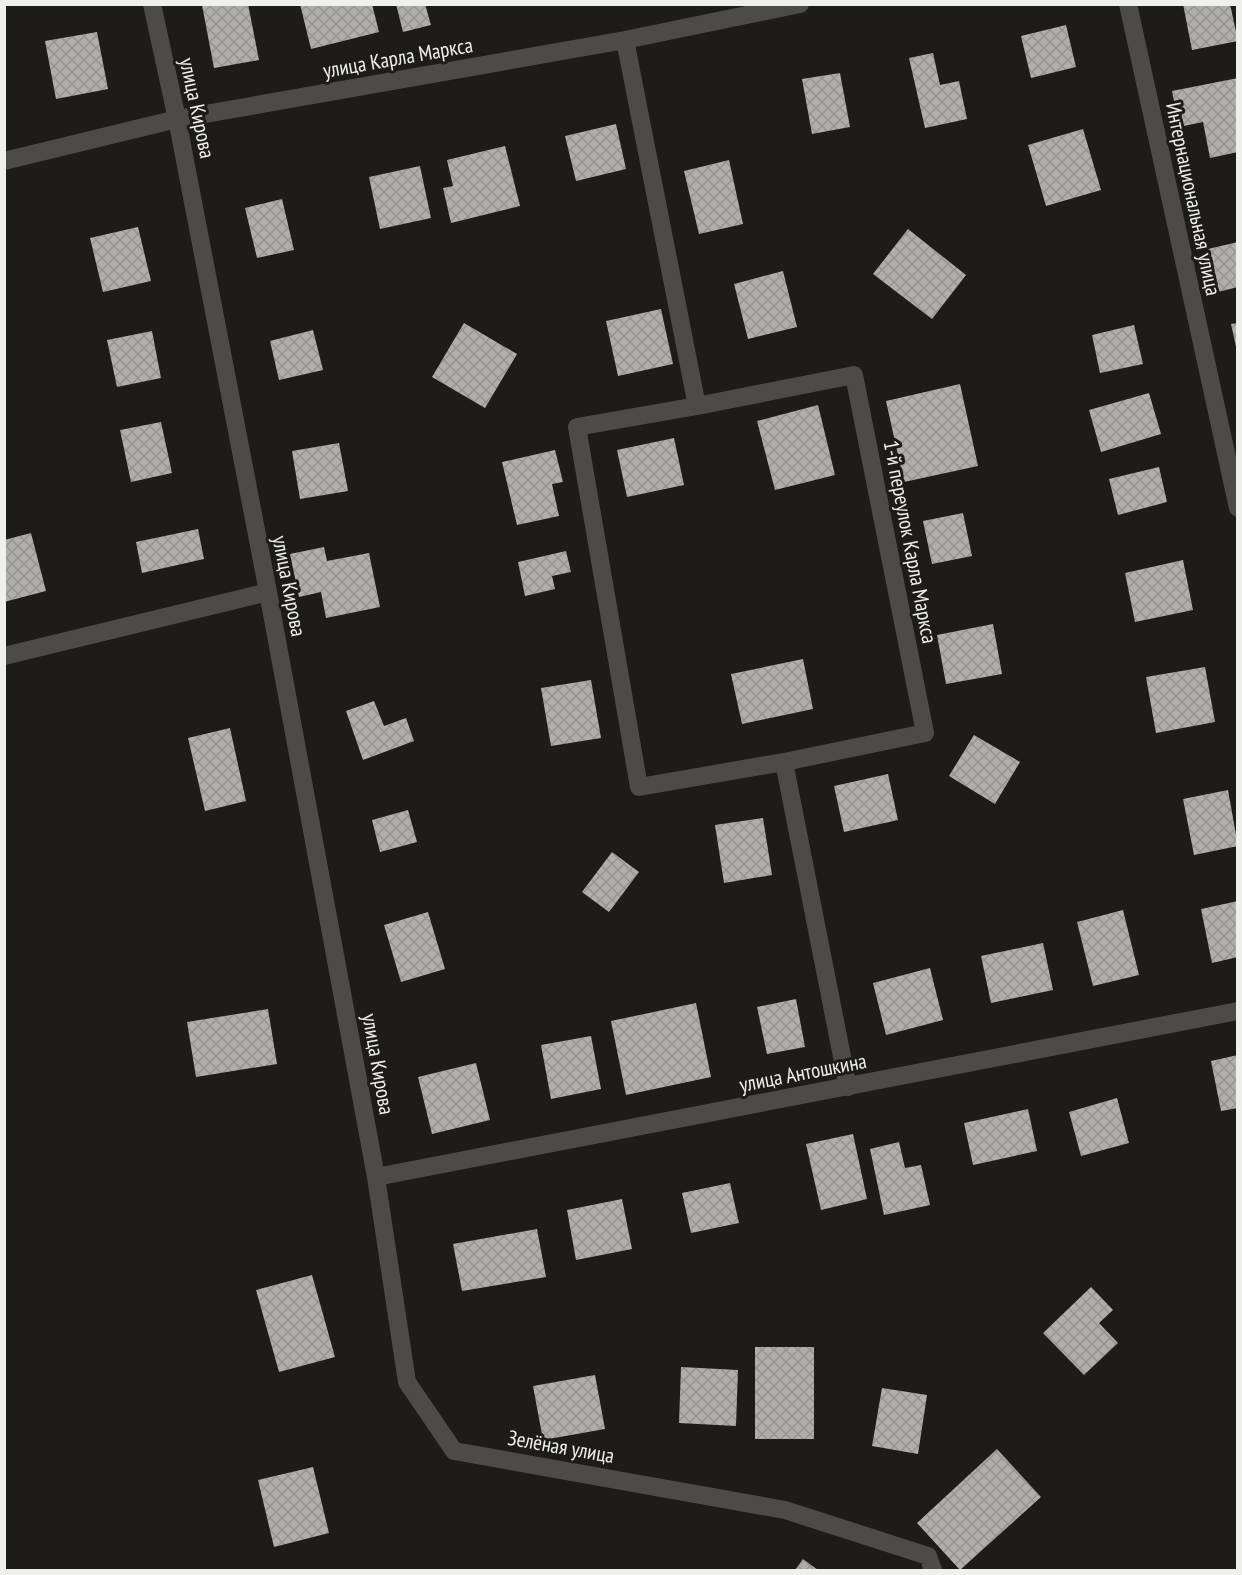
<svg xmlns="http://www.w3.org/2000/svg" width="1242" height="1575" font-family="'PT Sans Narrow',sans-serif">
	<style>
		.building { fill: url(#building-cross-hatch) }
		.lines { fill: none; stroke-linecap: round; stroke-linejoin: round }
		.minor { stroke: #4c4b49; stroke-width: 18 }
		.labels { text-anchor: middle; stroke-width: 6; stroke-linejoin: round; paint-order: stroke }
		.street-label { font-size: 21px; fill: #efefee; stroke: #1d1c1a }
	</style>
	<defs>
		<pattern id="building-cross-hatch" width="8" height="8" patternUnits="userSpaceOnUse" patternTransform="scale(1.5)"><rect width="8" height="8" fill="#b0aeac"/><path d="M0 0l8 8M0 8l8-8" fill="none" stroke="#969493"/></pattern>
	</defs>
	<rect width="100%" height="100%" fill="#1d1c1a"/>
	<path class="building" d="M 248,4 L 259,60 L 214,68 L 202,5 Z
		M 300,4 L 372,4 L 379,32 L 311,49 Z
		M 396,4 L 425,4 L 431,25 L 403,32 Z
		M 1183,4 L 1230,4 L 1238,41 L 1192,50 Z
		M 1066,25 L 1076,67 L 1031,78 L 1021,36 Z
		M 97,32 L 108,89 L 56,99 L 45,41 Z
		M 933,53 L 940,85 L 959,81 L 967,119 L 925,128 L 909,58 Z
		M 840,73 L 850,127 L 812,134 L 802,79 Z
		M 1238,78 L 1238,152 L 1210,158 L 1203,122 L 1179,127 L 1172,91 Z
		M 616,124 L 626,169 L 576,181 L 565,136 Z
		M 1083,129 L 1101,190 L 1046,206 L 1028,145 Z
		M 505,146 L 520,206 L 451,223 L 443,188 L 453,186 L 447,160 Z
		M 729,160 L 743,224 L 699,234 L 684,171 Z
		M 420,166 L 431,218 L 380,229 L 369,177 Z
		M 282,199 L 294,250 L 257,258 L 245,208 Z
		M 138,227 L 151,281 L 103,292 L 90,238 Z
		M 908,229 L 966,275 L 932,319 L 873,274 Z
		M 1238,242 L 1238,287 L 1218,292 L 1208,249 Z
		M 783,271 L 797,327 L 748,339 L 734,284 Z
		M 661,309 L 673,364 L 618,376 L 606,321 Z
		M 464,323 L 517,354 L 485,408 L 432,377 Z
		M 1238,323 L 1238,351 L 1237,351 L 1231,324 Z
		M 1134,325 L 1143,364 L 1100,373 L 1092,335 Z
		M 313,330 L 323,370 L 279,380 L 270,341 Z
		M 152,331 L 161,378 L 117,387 L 107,340 Z
		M 960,384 L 978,466 L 904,482 L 886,401 Z
		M 1149,393 L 1161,434 L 1101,452 L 1089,410 Z
		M 818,405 L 835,475 L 775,490 L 757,421 Z
		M 161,422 L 172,473 L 131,482 L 120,430 Z
		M 674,438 L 684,485 L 627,497 L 617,450 Z
		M 339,443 L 348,491 L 300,499 L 292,451 Z
		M 555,450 L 563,482 L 552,484 L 559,516 L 517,525 L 502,462 Z
		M 1159,467 L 1167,502 L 1118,515 L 1109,479 Z
		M 963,513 L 972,556 L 932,564 L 923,521 Z
		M 198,529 L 204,559 L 142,573 L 136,542 Z
		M 31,533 L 46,591 L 4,602 L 4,540 Z
		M 324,547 L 327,561 L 369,553 L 380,607 L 326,618 L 321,592 L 299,597 L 290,554 Z
		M 566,551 L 571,572 L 552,576 L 555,589 L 525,596 L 518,562 Z
		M 1183,560 L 1193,610 L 1135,622 L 1125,573 Z
		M 993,624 L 1002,674 L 946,684 L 937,635 Z
		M 803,659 L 813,709 L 742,724 L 731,674 Z
		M 1205,667 L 1215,722 L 1156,733 L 1146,677 Z
		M 591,680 L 601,738 L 551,746 L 541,688 Z
		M 374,701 L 384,726 L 406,718 L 414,741 L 363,760 L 346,711 Z
		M 230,728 L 246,801 L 205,811 L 188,738 Z
		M 974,735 L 1020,762 L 995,804 L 949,776 Z
		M 888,774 L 898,820 L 844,832 L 834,786 Z
		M 1228,790 L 1238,846 L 1194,855 L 1183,799 Z
		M 408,810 L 417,842 L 380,852 L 372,820 Z
		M 763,818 L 772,875 L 724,883 L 715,825 Z
		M 612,852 L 639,872 L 609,912 L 582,892 Z
		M 1238,901 L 1238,957 L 1212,963 L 1201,909 Z
		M 1123,910 L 1139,975 L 1093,986 L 1077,922 Z
		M 428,912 L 445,969 L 401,982 L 384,925 Z
		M 1043,943 L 1053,990 L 991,1003 L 981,956 Z
		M 930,968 L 943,1020 L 886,1035 L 873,983 Z
		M 796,999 L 805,1047 L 767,1054 L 757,1007 Z
		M 696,1003 L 711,1077 L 626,1095 L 611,1021 Z
		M 268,1009 L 277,1064 L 196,1077 L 187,1022 Z
		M 591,1036 L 601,1089 L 551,1099 L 541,1045 Z
		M 1238,1055 L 1238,1108 L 1221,1111 L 1211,1061 Z
		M 476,1063 L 490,1120 L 432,1134 L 418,1077 Z
		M 1117,1098 L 1129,1143 L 1081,1156 L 1069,1112 Z
		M 1028,1109 L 1037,1151 L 973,1165 L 964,1123 Z
		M 853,1134 L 867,1199 L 821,1210 L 806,1144 Z
		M 899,1142 L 905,1168 L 921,1165 L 930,1205 L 884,1215 L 870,1149 Z
		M 730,1183 L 739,1223 L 691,1233 L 682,1193 Z
		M 622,1199 L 632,1249 L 576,1260 L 567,1210 Z
		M 537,1229 L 546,1277 L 462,1291 L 453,1244 Z
		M 312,1275 L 335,1357 L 279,1372 L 256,1290 Z
		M 1091,1287 L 1113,1310 L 1099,1323 L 1118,1343 L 1084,1375 L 1043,1333 Z
		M 755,1347 L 814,1347 L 814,1439 L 755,1439 Z
		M 681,1367 L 738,1370 L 736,1426 L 679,1423 Z
		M 595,1375 L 605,1429 L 543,1440 L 533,1386 Z
		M 882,1388 L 927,1395 L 918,1454 L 872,1446 Z
		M 997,1449 L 1041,1497 L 960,1570 L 917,1523 Z
		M 313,1467 L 329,1533 L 274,1547 L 258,1480 Z
		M 803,1559 L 818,1570 L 795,1570 Z"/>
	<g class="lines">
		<path class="minor" d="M 152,4 L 177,119 L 268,592 L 376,1177 L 407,1382 L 454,1451 L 785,1510 L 928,1556 L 933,1570
			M 1128,4 L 1238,508
			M 625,40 L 697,406 L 854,375 L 925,733 L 784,762 L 848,1087
			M 4,161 L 177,119 L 625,40 L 800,4
			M 697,406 L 577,427 L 639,787 L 784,762
			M 4,656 L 268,592
			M 376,1177 L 1238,1011"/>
	</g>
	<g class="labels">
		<g class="street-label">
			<text transform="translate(398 58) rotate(-10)" y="7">улица Карла Маркса</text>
			<text transform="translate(197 108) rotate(78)" y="7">улица Кирова</text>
			<text transform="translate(1193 199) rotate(78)" y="7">Интернациональная улица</text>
			<text transform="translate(910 542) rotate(79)" y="7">1-й переулок Карла Маркса</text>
			<text transform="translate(289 586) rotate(79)" y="7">улица Кирова</text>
			<text transform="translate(378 1064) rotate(80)" y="7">улица Кирова</text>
			<text transform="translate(803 1073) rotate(-11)" y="7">улица Антошкина</text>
			<text transform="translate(561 1447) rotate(10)" y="7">Зелёная улица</text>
		</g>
	</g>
	<rect width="1242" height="1575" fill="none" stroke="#efefee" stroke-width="12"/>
</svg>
